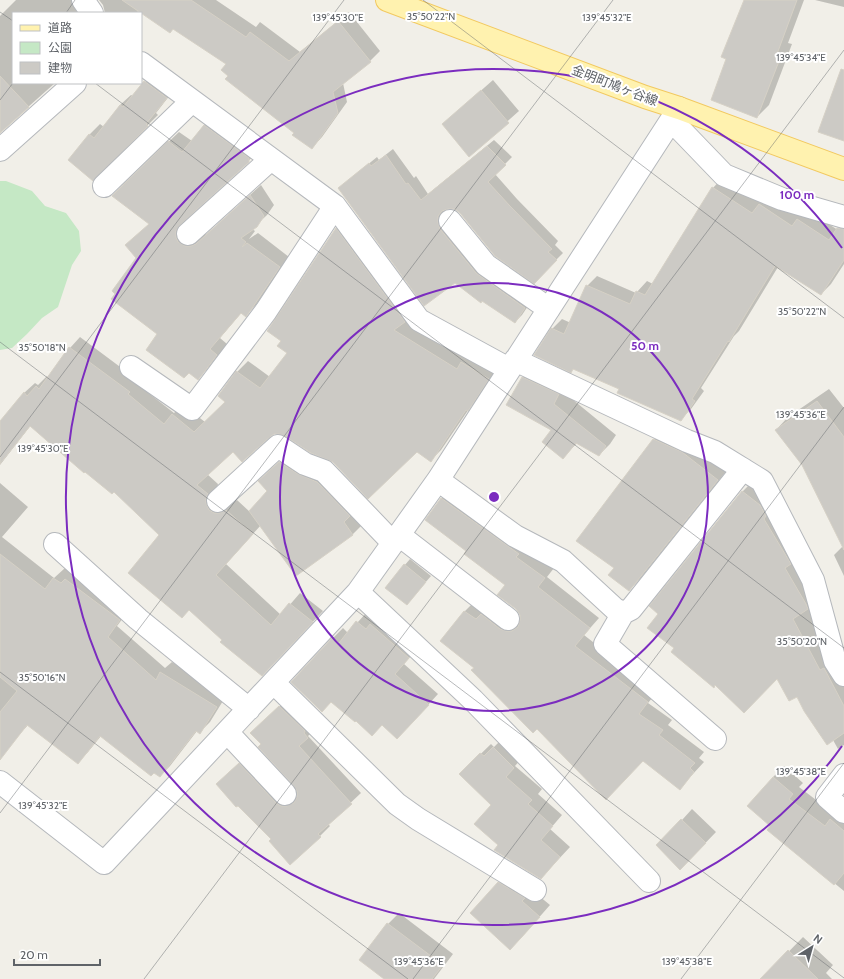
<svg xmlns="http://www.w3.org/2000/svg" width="844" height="979" font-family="Cabin,'Noto Sans JP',sans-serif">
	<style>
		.green { fill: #c5e8c5 }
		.shadow { fill: #0003 }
		.building { fill: #cccac5; stroke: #d6d1c6 }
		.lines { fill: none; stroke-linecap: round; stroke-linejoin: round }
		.minor-casing { stroke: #b5b8bc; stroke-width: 24 }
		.major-casing { stroke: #f2c960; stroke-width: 24 }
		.minor { stroke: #fff; stroke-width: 22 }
		.major { stroke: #fff2af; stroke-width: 22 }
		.ticks { fill: none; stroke: #5f6368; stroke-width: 1; stroke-opacity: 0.45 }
		.ring { fill: none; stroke: #7b2cbf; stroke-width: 2 }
		.labels { text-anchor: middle; stroke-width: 4; stroke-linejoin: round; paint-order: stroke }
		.street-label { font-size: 13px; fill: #5f6368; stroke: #fff }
		.ticks-label { font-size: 10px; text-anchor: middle; fill: #5f6368; stroke: #fff; stroke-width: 4; stroke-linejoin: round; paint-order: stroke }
		.centre { fill: #7b2cbf; stroke: #fff; stroke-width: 2 }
		.ring-label { font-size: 12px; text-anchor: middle; font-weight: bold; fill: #7b2cbf; stroke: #fff; stroke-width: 4; stroke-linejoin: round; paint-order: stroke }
	</style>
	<rect width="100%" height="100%" fill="#f1efe8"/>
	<path class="green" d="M 0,181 L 6,181 L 32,191 L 45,206 L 66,213 L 79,231 L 81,251 L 72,265 L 58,307 L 42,318 L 27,334 L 12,348 L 0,350 Z"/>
	<path class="shadow" d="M 16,0 L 85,0 L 95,13 L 13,13 L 13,83 L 55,83 L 0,132 L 0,16 Z
		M 99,0 L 216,0 L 256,27 L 260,22 L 300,52 L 349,12 L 380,51 L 370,61 L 343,83 L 347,102 L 322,137 L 312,148 L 229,75 L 227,64 L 174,28 L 139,11 L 135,13 L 105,13 L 103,5 Z
		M 757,0 L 804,0 L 788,43 L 792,44 L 769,105 L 757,117 Z
		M 815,0 L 844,0 L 844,7 Z
		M 155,71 L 177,86 L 156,113 L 158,115 L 93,179 L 69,160 L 90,134 L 100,124 L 104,127 L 120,105 L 131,95 L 133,96 Z
		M 493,80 L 519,111 L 469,155 L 443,124 Z
		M 215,115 L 259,151 L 186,219 L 186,226 L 195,236 L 202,236 L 208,233 L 261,185 L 274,205 L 267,215 L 252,229 L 255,231 L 249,239 L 258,233 L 289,257 L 256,305 L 246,315 L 242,312 L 220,338 L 227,344 L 208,368 L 198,379 L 159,334 L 137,258 L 150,224 L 123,185 L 179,132 L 192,141 L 204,125 Z
		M 494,140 L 512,157 L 495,174 L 517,199 L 558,241 L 555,245 L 563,253 L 534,282 L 460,212 L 454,208 L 445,209 L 445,216 L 532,300 L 522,315 L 515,322 L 339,188 L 377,157 L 379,160 L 393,149 L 414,178 L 416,176 L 428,194 Z
		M 722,178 L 761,203 L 770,195 L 807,210 L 844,234 L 844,264 L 831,284 L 821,294 L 778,267 L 739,331 L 734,336 L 701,388 L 704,391 L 691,409 L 681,419 L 620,388 L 574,368 L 571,371 L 552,329 L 562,319 L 571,323 L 587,286 L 597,276 L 636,293 L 647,281 L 653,284 L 713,188 Z
		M 347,218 L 414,310 L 405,320 L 467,358 L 498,368 L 478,399 L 471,406 L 441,450 L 431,460 L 417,451 L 333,461 L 285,435 L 274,433 L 233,450 L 207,474 L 218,484 L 216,492 L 232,503 L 237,500 L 250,512 L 269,491 L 270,470 L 291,452 L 363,524 L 352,535 L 261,525 L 226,564 L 281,615 L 300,593 L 323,611 L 272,665 L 223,640 L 161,535 L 114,491 L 31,425 L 0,465 L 0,423 L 24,393 L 35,383 L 38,385 L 47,376 L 48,378 L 70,348 L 80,337 L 139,381 L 137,384 L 174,413 L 183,405 L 205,422 L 226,402 L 219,396 L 237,372 L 248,361 L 270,377 L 288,353 L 336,229 Z
		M 533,367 L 616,435 L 610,444 L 599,455 L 577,443 L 563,458 L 553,430 L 522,378 Z
		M 829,389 L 844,408 L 844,576 L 834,555 L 843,546 L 802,464 L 776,430 L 788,417 Z
		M 665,429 L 728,469 L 640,579 L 629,590 L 615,568 L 654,440 Z
		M 754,480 L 844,670 L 844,745 L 838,749 L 833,740 L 797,695 L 778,678 L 675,648 L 660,614 L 650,606 L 743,491 Z
		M 0,483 L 28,507 L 2,537 L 54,578 L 65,568 L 129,610 L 117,626 L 165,668 L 172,662 L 226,696 L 210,722 L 200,732 L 197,731 L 170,766 L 160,776 L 101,736 L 88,752 L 78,762 L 28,725 L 11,744 L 0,736 Z
		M 451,488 L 554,568 L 547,577 L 599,618 L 584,635 L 657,692 L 648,703 L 672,720 L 668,725 L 704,752 L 699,758 L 704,762 L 680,788 L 643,760 L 537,727 L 475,668 L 442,641 L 465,611 L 475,601 L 516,622 L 521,621 L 521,614 L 507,585 L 468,551 L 426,520 L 442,498 Z
		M 410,559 L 431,576 L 407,604 L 386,587 Z
		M 367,612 L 418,648 L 404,664 L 438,694 L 407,728 L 333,638 L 343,628 L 348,633 Z
		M 290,697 L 317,727 L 308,736 L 361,793 L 328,824 L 330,826 L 320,836 L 290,863 L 227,774 L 250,754 L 291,796 L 298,797 L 298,791 L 262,744 L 262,723 Z
		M 503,738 L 523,757 L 515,766 L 542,789 L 538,794 L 562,815 L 550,829 L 570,847 L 541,878 L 500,845 L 492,805 L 460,774 L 491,744 L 494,747 Z
		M 784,766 L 803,783 L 799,787 L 836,815 L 844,811 L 844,891 L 769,830 L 772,826 L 773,777 Z
		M 692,809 L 716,832 L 691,858 L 682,820 Z
		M 510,872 L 550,905 L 521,938 L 499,883 Z
		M 399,913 L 453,954 L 434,979 L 385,979 L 361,960 L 388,924 Z
		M 803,937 L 833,965 L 826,973 L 832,979 L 762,979 Z"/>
	<path class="building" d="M 122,0 L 191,0 L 246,37 L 250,32 L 289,61 L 338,21 L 371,62 L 333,92 L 338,113 L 312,149 L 292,135 L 294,133 L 225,79 L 228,76 L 221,70 L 226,64 L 173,29 L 170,33 Z
		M 744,0 L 797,0 L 777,54 L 781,56 L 757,118 L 711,100 L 726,59 L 721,57 Z
		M 841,69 L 844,70 L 844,141 L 818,132 Z
		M 0,76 L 29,107 L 0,133 Z
		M 144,81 L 167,98 L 146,124 L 148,126 L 93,181 L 68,160 L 89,134 L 94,138 L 120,105 L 123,107 Z
		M 481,90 L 509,123 L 469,157 L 442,124 Z
		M 204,125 L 249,158 L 249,162 L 180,225 L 176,231 L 176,237 L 178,242 L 185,246 L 191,246 L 196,244 L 250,195 L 264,216 L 257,227 L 241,238 L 246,242 L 242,247 L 247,243 L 280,267 L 246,317 L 241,313 L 210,349 L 217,355 L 198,380 L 189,373 L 184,378 L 146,350 L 157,334 L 111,299 L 115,294 L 112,291 L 136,258 L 125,245 L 149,224 L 112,196 L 168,141 L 182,152 Z
		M 487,146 L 506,165 L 488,182 L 510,206 L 552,249 L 548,252 L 557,260 L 534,284 L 495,256 L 460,213 L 455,209 L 448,209 L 442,211 L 438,216 L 438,223 L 440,229 L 476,273 L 525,308 L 515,323 L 482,301 L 481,303 L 455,283 L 424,306 L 338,188 L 369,163 L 371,166 L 386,155 L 406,184 L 408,183 L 421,200 Z
		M 712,187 L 752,213 L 759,204 L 792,226 L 797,219 L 829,240 L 837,228 L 844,229 L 844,260 L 821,295 L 775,266 L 729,342 L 728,341 L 692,399 L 695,401 L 681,421 L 617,393 L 619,389 L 573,369 L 571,373 L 534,355 L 551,328 L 564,334 L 586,285 L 630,304 L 636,291 L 645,295 Z
		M 336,228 L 405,322 L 394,330 L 457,369 L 461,362 L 489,379 L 468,411 L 466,410 L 431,462 L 417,452 L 368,499 L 333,462 L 311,453 L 285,436 L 279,434 L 274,434 L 270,437 L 242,462 L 233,452 L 197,485 L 208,494 L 206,498 L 206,503 L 209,510 L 214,513 L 220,513 L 226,510 L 253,534 L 216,575 L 271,625 L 289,603 L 313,622 L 262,676 L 220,642 L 222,640 L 189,610 L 182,618 L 128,573 L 159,535 L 114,492 L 112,494 L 85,472 L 84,473 L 30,426 L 0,464 L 0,421 L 24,392 L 27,396 L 36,386 L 39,389 L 69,347 L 130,392 L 128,394 L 164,424 L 172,414 L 194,432 L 225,402 L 218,396 L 236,371 L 260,388 L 287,353 L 277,346 L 281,341 L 267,331 Z
		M 522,377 L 559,394 L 554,404 L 606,446 L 599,456 L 576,443 L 563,459 L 542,442 L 551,430 L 506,405 Z
		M 817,401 L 844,437 L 844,550 L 802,465 L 775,430 Z
		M 653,439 L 682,452 L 718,480 L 629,591 L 608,575 L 614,568 L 576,541 Z
		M 279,462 L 298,474 L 317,482 L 350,516 L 344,522 L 353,535 L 296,576 L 249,511 L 267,491 L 258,481 Z
		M 742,491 L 760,505 L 766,516 L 764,519 L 791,564 L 785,568 L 806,604 L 808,609 L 793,619 L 820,670 L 824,668 L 844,706 L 844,733 L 827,745 L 804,711 L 797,697 L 789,701 L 777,679 L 744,713 L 715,685 L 714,688 L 671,652 L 674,648 L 647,628 L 658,614 L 649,606 Z
		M 441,498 L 519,554 L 516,557 L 545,578 L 538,587 L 590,628 L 575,646 L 648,702 L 639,714 L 663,730 L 659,735 L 695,763 L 690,768 L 694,772 L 680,790 L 643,761 L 606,800 L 537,729 L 533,733 L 471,670 L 474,668 L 440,641 L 464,611 L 476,619 L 481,614 L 500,629 L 506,631 L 512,631 L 518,627 L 520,620 L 520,615 L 516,609 L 497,595 L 505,585 L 464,554 L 466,551 L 425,520 Z
		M 0,554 L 45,589 L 53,578 L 61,583 L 65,579 L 120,620 L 108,637 L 156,680 L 160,672 L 217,707 L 200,734 L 196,731 L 160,777 L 154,773 L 151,776 L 100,736 L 78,764 L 27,725 L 0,760 L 0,712 L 17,691 L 0,677 Z
		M 404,564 L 426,582 L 407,605 L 385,588 Z
		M 356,621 L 366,629 L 370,624 L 409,658 L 395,674 L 429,705 L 397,739 L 382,725 L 372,736 L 356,721 L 355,722 L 331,702 L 322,712 L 291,682 L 333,637 L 339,643 Z
		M 279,706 L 305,731 L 304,733 L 308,738 L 299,746 L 352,804 L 318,834 L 321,837 L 290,865 L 269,841 L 271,839 L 238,806 L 236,807 L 216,784 L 239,763 L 276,803 L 281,806 L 287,806 L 294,803 L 297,797 L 297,791 L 294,786 L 258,747 L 261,744 L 250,733 Z
		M 493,747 L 514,768 L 506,777 L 532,800 L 528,804 L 553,826 L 541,840 L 560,857 L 541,879 L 494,850 L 498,845 L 474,824 L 491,805 L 459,774 L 480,753 L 484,756 Z
		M 773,777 L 793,794 L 789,799 L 825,826 L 830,819 L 844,831 L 844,873 L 834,885 L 767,830 L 770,826 L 747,806 Z
		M 681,819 L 706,843 L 680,870 L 656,845 Z
		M 498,882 L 525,898 L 522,901 L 540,917 L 510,950 L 470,913 Z
		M 387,923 L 443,965 L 432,979 L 384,979 L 359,960 Z
		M 788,950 L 818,979 L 760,979 Z"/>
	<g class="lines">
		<g class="minor-casing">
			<path id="minor" d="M 83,0 L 92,13
				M 141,63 L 335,206 L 419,320 L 509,369
				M 672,121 L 724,175 L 782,199 L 844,217
				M 0,150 L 75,83
				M 104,186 L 192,101
				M 450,221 L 486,265 L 549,309
				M 188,234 L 271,159
				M 515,360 L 687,441 L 715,452 L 762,481 L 813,580 L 835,661 L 844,675
				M 131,367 L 192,409 L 266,311 L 335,206
				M 438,480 L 515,536 L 563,561 L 615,609 L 623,613 L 631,609 L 743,469
				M 218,501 L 278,446 L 305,464 L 324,471 L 393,543
				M 399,535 L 508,619
				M 55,544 L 138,619 L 249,709
				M 358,592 L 473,700 L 649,881
				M 623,613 L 605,644 L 715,739
				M 274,683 L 397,804 L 418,819 L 535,890
				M 227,732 L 285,794
				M 844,775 L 827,797 L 844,812
				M 0,782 L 104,863 L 358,592 L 438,480 L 679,108"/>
		</g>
		<g class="major-casing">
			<path id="major" d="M 387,0 L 645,97 L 679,108 L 844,169"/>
		</g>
		<use href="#minor" class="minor"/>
		<use href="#major" class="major"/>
	</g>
	<path class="ticks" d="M 423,0 L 844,318M 0,12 L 13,21M 66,13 L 75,0M 95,83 L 844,648M 0,100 L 13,83M 0,342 L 844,978M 0,457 L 344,0M 0,672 L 408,979M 0,813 L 613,0M 144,979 L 844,50M 413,979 L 844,407M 681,979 L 844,763"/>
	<g class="ring">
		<circle cx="494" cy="497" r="214"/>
		<path d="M842 746A428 428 0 1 1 842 248"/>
	</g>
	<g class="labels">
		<g class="street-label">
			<text transform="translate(615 85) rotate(21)" y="5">金明町鳩ヶ谷線</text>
		</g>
	</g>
	<g class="ticks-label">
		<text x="431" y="20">35°50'22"N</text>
		<text x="338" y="21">139°45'30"E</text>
		<text x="607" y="21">139°45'32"E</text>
		<text x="801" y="61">139°45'34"E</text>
		<text x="802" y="315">35°50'22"N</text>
		<text x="42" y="351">35°50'18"N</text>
		<text x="801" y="418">139°45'36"E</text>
		<text x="43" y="452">139°45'30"E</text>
		<text x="802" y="645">35°50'20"N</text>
		<text x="42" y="681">35°50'16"N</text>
		<text x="801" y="775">139°45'38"E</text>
		<text x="43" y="809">139°45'32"E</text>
		<text x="419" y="965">139°45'36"E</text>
		<text x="687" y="965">139°45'38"E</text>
	</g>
	<circle cx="494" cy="497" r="6" class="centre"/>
	<g class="ring-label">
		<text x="797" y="199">100 m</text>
		<text x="645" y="350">50 m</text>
	</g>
	<rect x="12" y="12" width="130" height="72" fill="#ffffff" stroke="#bfc1c3"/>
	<rect x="20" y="25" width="20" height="6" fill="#fff2af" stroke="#bfc1c3"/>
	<text x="48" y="32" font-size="12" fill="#5f6368">道路</text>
	<rect x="20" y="42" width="20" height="12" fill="#c5e8c5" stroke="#bfc1c3"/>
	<text x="48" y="52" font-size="12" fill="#5f6368">公園</text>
	<rect x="20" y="62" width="20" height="12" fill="#cccac5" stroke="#bfc1c3"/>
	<text x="48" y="72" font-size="12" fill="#5f6368">建物</text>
	<g transform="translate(812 947) rotate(37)" stroke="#ffffff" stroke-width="3" paint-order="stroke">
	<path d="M0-3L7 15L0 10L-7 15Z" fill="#5f6368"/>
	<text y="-6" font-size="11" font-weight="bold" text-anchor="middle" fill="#5f6368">N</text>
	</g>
	<path d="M14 959v6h86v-6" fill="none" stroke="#5f6368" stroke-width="2"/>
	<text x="20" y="959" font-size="12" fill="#5f6368" stroke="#ffffff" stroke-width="3" paint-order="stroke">20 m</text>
</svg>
